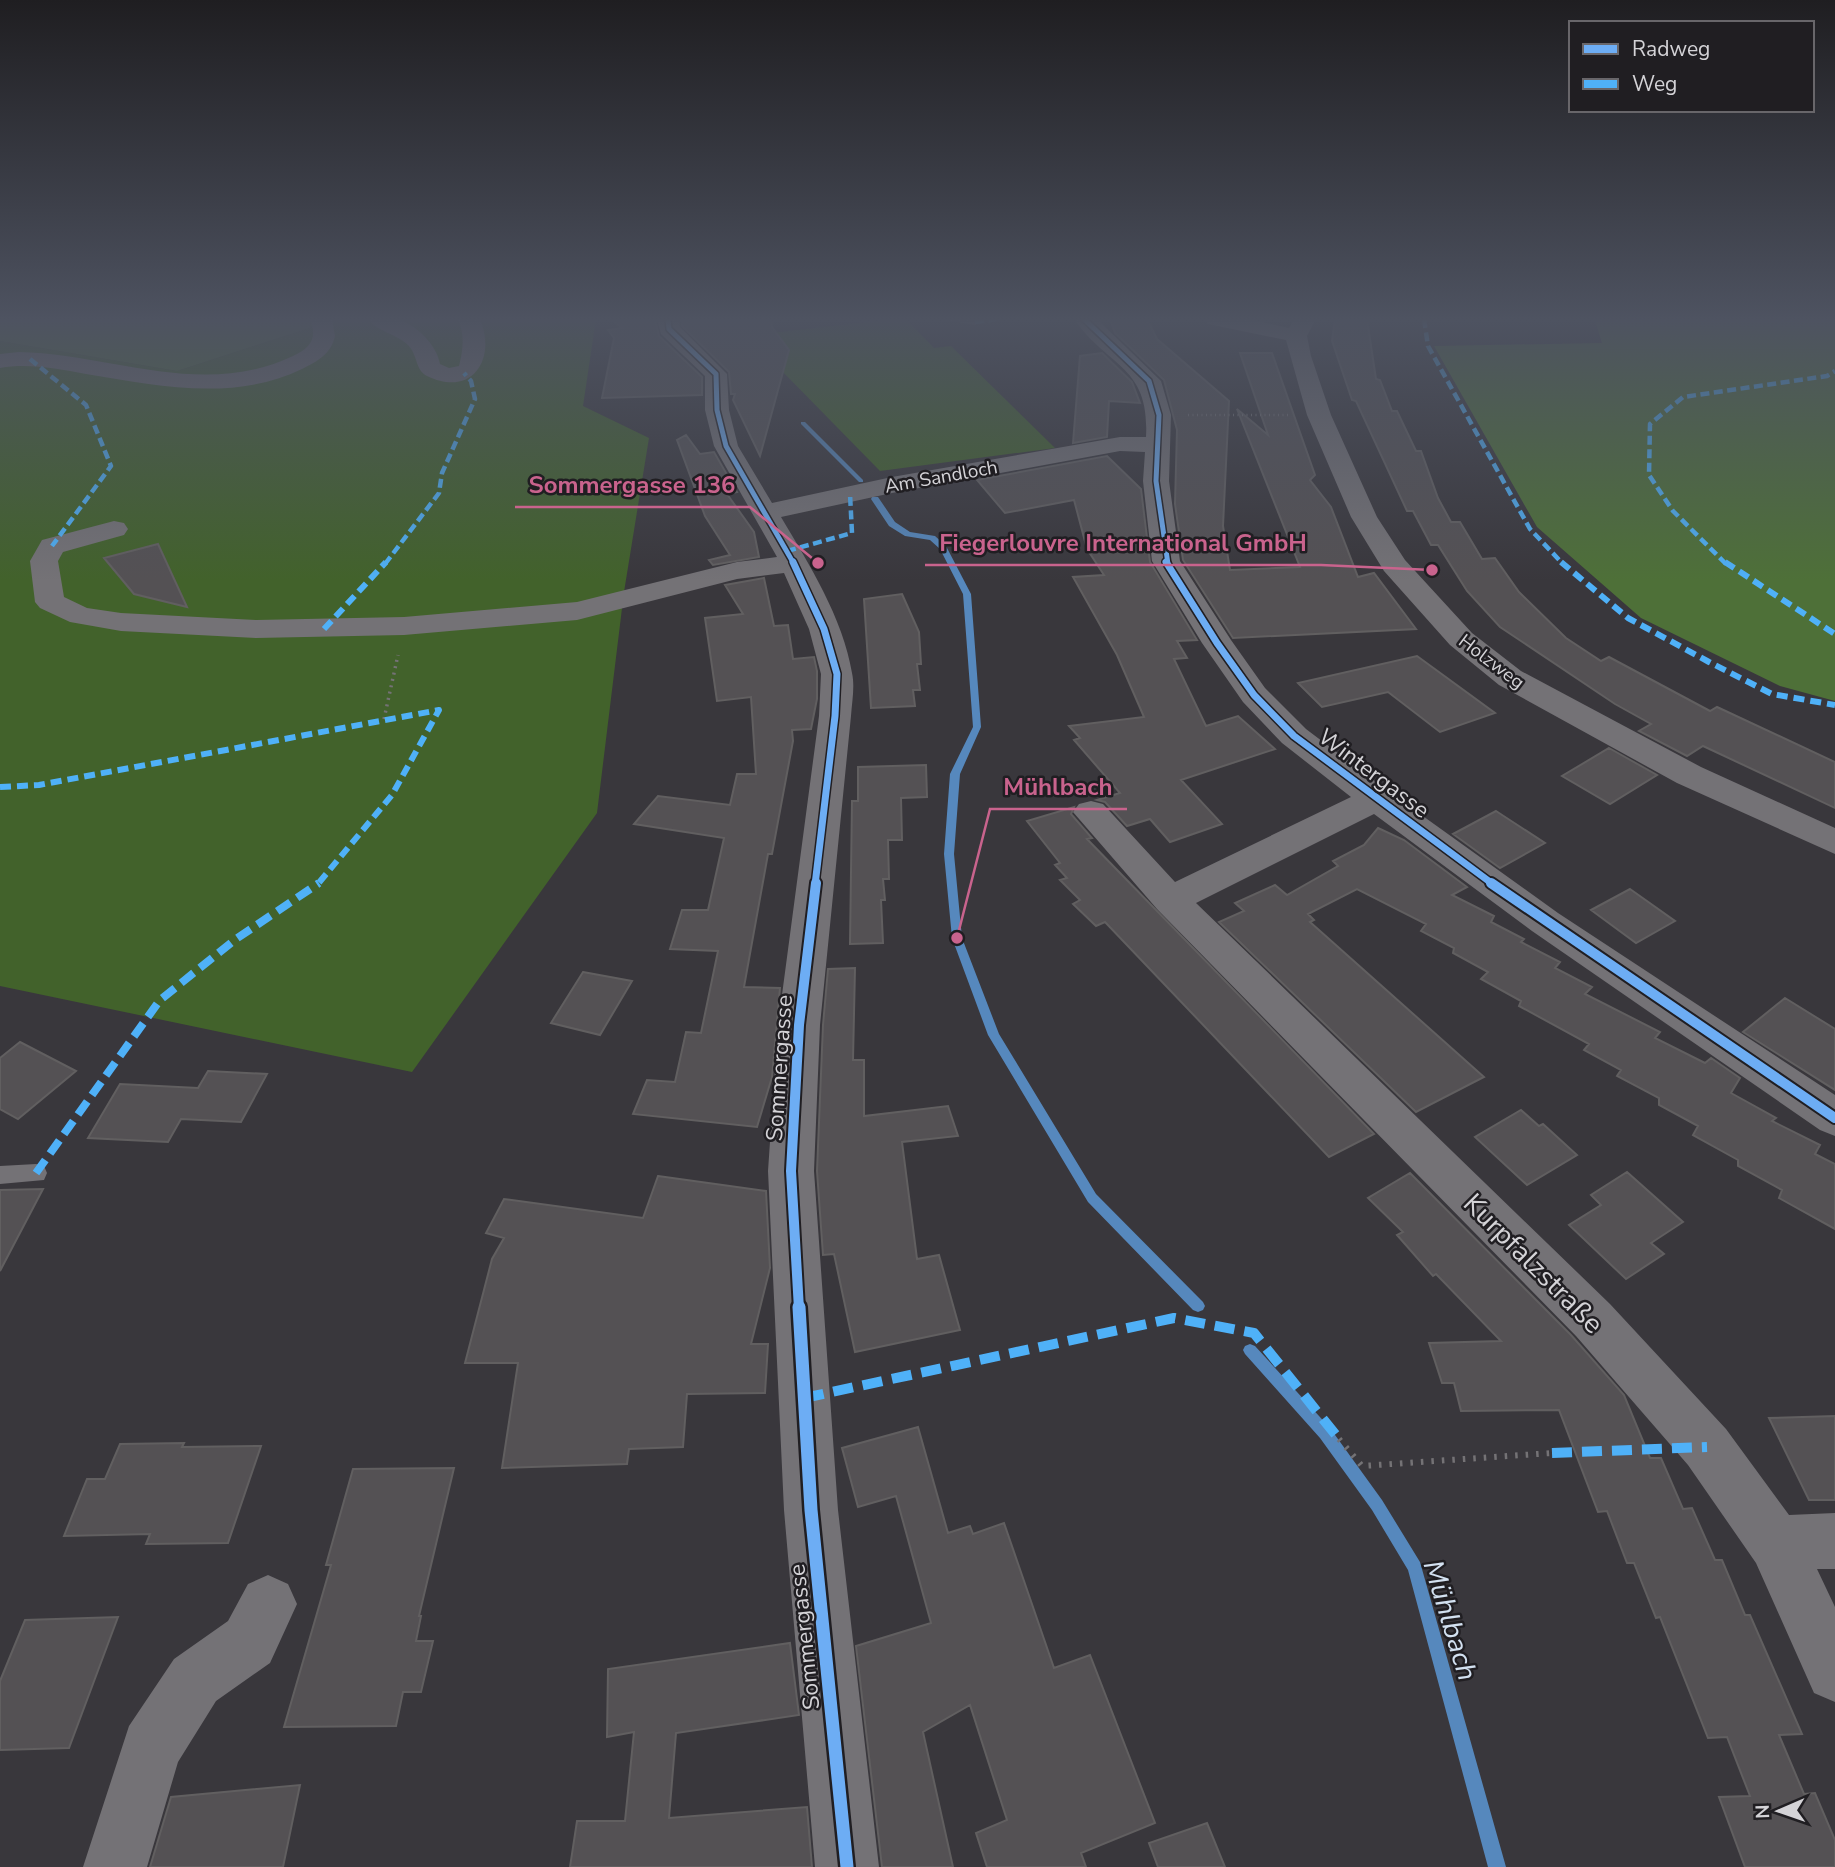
<svg xmlns="http://www.w3.org/2000/svg" width="1835" height="1867" font-family="'Nunito Sans',sans-serif">
	<style>
		.green { fill: #42622b }
		.forest { fill: #4e7038 }
		.lines { fill: none; stroke-linecap: round; stroke-linejoin: round }
		.stream { fill: #5688bd; fill-rule: evenodd }
		.building { fill: #545154; stroke: #615f60; stroke-width: 2 }
		.path-far2 { stroke: #747275; stroke-width: 2.5; stroke-dasharray: 1 3.5; stroke-linecap: butt }
		.path-far1 { stroke: #747275; stroke-width: 3.5; stroke-dasharray: 2 4.5; stroke-linecap: butt }
		.path { stroke: #747275; stroke-width: 6; stroke-dasharray: 2.5 8; stroke-linecap: butt }
		.service { fill: #747276; fill-rule: evenodd }
		.minor { fill: #747276; fill-rule: evenodd }
		.quiet-far3 { stroke: #4fb1f8; stroke-width: 4.5; stroke-dasharray: 9 4.5; stroke-linecap: butt }
		.quiet-far2 { stroke: #4fb1f8; stroke-width: 6; stroke-dasharray: 11 6; stroke-linecap: butt }
		.quiet-far1 { stroke: #4fb1f8; stroke-width: 8; stroke-dasharray: 16 8; stroke-linecap: butt }
		.quiet { stroke: #4fb1f8; stroke-width: 10; stroke-dasharray: 20 10; stroke-linecap: butt }
		.cycleway-far3-casing { stroke: #201e22; stroke-width: 8 }
		.cycleway-far2-casing { stroke: #201e22; stroke-width: 10 }
		.cycleway-far1-casing { stroke: #201e22; stroke-width: 14 }
		.cycleway-casing { stroke: #201e22; stroke-width: 18 }
		.cycleway-far3 { stroke: #6dadf4; stroke-width: 5 }
		.cycleway-far2 { stroke: #6dadf4; stroke-width: 7 }
		.cycleway-far1 { stroke: #6dadf4; stroke-width: 10 }
		.cycleway { stroke: #6dadf4; stroke-width: 13 }
		.labels { text-anchor: middle; stroke-width: 5; stroke-linejoin: round; paint-order: stroke }
		.far-street-label { font-size: 19px; fill: #d4d3d7; stroke: #201e22 }
		.street-label { font-size: 23px; fill: #d4d3d7; stroke: #201e22 }
		.near-street-label { font-size: 28px; fill: #d4d3d7; stroke: #201e22 }
		.near-water-label { font-size: 28px; font-style: italic; fill: #d3e1f1; stroke: #201e22 }
		.leader { fill: none; stroke: #c9638d; stroke-width: 2.5 }
		.callout-dot { fill: #c9638d; stroke: #201e22; stroke-width: 2.5 }
		.callout-label { font-size: 24px; text-anchor: middle; font-weight: bold; fill: #c9638d; stroke: #201e22; stroke-width: 5; stroke-linejoin: round; paint-order: stroke }
	</style>
	<rect width="100%" height="100%" fill="#39373c"/>
	<path class="green" d="M 337,319 L 596,319 L 583,406 L 649,438 L 624,592 L 597,813 L 412,1072 L 0,986 L 0,341 L 177,371 Z
		M 894,319 L 906,319 L 934,348 L 951,346 L 1055,448 L 880,471 L 779,368 L 762,334 Z"/>
	<path class="forest" d="M 0,319 L 337,319 L 177,371 L 0,341 Z
		M 1590,319 L 1835,319 L 1835,701 L 1780,686 L 1641,618 L 1537,527 L 1434,346 L 1602,343 L 1595,320 Z"/>
	<g class="lines">
		<path class="stream" d="M 801,422 L 805,422 L 863,480 L 863,482 L 859,482 L 801,424 Z
			M 872,497 L 878,497 L 895,522 L 910,532 L 935,536 L 946,546 L 971,594 L 981,727 L 960,774 L 954,854 L 962,938 L 999,1034 L 1096,1194 L 1203,1302 L 1205,1306 L 1203,1310 L 1198,1312 L 1193,1310 L 1088,1202 L 988,1035 L 952,938 L 944,854 L 950,774 L 973,727 L 963,594 L 940,549 L 930,540 L 905,536 L 889,526 L 871,499 Z
			M 1250,1344 L 1255,1346 L 1330,1428 L 1382,1500 L 1420,1562 L 1506,1867 L 1488,1867 L 1408,1570 L 1372,1510 L 1320,1438 L 1245,1354 L 1243,1350 L 1245,1346 Z"/>
	</g>
	<path class="building" d="M 612,319 L 655,319 L 659,336 L 702,377 L 702,395 L 602,398 L 614,338 L 608,330 L 622,328 Z
		M 682,319 L 771,319 L 772,327 L 789,350 L 760,456 L 733,400 L 735,394 L 731,394 L 729,372 L 682,326 Z
		M 1110,319 L 1147,319 L 1157,339 L 1229,401 L 1223,526 L 1230,570 L 1300,567 L 1237,409 L 1268,435 L 1240,353 L 1272,353 L 1315,475 L 1310,480 L 1331,507 L 1358,577 L 1374,573 L 1416,629 L 1233,638 L 1183,560 L 1175,504 L 1177,430 L 1164,380 L 1115,333 Z
		M 1335,319 L 1367,319 L 1376,379 L 1380,380 L 1392,411 L 1397,411 L 1416,451 L 1421,451 L 1438,498 L 1451,522 L 1460,522 L 1482,559 L 1495,558 L 1519,592 L 1566,638 L 1601,661 L 1609,657 L 1710,711 L 1717,707 L 1835,762 L 1835,808 L 1703,746 L 1687,756 L 1639,731 L 1651,724 L 1615,704 L 1500,627 L 1467,591 L 1438,545 L 1431,545 L 1413,511 L 1407,511 L 1356,401 L 1352,400 L 1332,341 Z
		M 1102,353 L 1132,382 L 1140,403 L 1109,401 L 1107,437 L 1073,443 L 1080,356 Z
		M 686,435 L 700,454 L 714,452 L 737,492 L 727,494 L 754,532 L 759,557 L 713,565 L 709,560 L 730,555 L 705,516 L 677,440 Z
		M 1107,456 L 1141,489 L 1150,562 L 1197,640 L 1177,641 L 1187,658 L 1174,659 L 1206,726 L 1238,716 L 1275,749 L 1181,780 L 1222,824 L 1170,842 L 1150,819 L 1127,826 L 1105,802 L 1097,800 L 1120,793 L 1074,740 L 1080,738 L 1069,726 L 1144,717 L 1117,655 L 1073,577 L 1104,575 L 1087,549 L 1074,500 L 1005,513 L 977,480 Z
		M 158,544 L 187,607 L 134,594 L 104,558 Z
		M 764,578 L 774,626 L 788,625 L 793,659 L 814,657 L 817,671 L 817,699 L 811,729 L 792,730 L 793,741 L 772,854 L 768,854 L 744,987 L 780,988 L 772,1077 L 757,1127 L 633,1114 L 647,1080 L 675,1082 L 686,1032 L 701,1033 L 718,951 L 670,949 L 682,910 L 708,910 L 724,838 L 634,824 L 658,796 L 730,805 L 737,774 L 756,774 L 751,697 L 717,701 L 705,618 L 743,614 L 725,585 Z
		M 902,594 L 919,632 L 921,664 L 917,664 L 920,690 L 913,690 L 915,706 L 871,708 L 864,599 Z
		M 1417,656 L 1495,713 L 1440,732 L 1388,692 L 1322,707 L 1298,683 Z
		M 1609,748 L 1657,775 L 1610,804 L 1562,776 Z
		M 926,765 L 927,797 L 901,798 L 902,840 L 888,840 L 889,879 L 883,879 L 885,900 L 881,900 L 883,943 L 850,944 L 852,801 L 858,801 L 858,767 Z
		M 1074,807 L 1071,814 L 1092,838 L 1087,839 L 1374,1134 L 1329,1157 L 1105,922 L 1096,926 L 1073,904 L 1080,900 L 1060,880 L 1067,878 L 1055,865 L 1060,863 L 1027,821 Z
		M 1496,811 L 1545,843 L 1500,868 L 1453,834 Z
		M 1378,828 L 1404,840 L 1467,887 L 1452,895 L 1494,916 L 1491,922 L 1524,939 L 1521,942 L 1560,962 L 1555,968 L 1592,987 L 1585,994 L 1660,1032 L 1655,1038 L 1705,1063 L 1711,1058 L 1740,1078 L 1731,1093 L 1776,1118 L 1772,1121 L 1820,1145 L 1815,1154 L 1835,1164 L 1835,1229 L 1779,1198 L 1782,1190 L 1738,1166 L 1738,1160 L 1693,1135 L 1698,1126 L 1659,1105 L 1659,1098 L 1617,1076 L 1621,1070 L 1584,1050 L 1589,1044 L 1519,1006 L 1521,1001 L 1481,979 L 1488,972 L 1453,953 L 1454,948 L 1421,931 L 1426,924 L 1357,889 L 1308,914 L 1314,920 L 1310,922 L 1484,1077 L 1416,1112 L 1219,922 L 1244,911 L 1235,903 L 1275,885 L 1287,895 L 1338,866 L 1333,861 L 1364,845 Z
		M 1630,889 L 1675,921 L 1636,943 L 1591,910 Z
		M 855,968 L 853,1060 L 864,1060 L 864,1116 L 948,1106 L 958,1136 L 902,1142 L 917,1259 L 939,1255 L 960,1330 L 855,1352 L 834,1254 L 823,1255 L 817,1171 L 823,1025 L 828,969 Z
		M 583,972 L 632,981 L 600,1035 L 551,1023 Z
		M 1785,998 L 1835,1029 L 1835,1090 L 1743,1032 Z
		M 20,1042 L 76,1071 L 18,1119 L 0,1109 L 0,1058 Z
		M 208,1071 L 267,1074 L 241,1122 L 181,1119 L 168,1142 L 88,1138 L 120,1084 L 198,1088 Z
		M 1521,1110 L 1539,1126 L 1543,1124 L 1577,1155 L 1527,1185 L 1475,1137 Z
		M 1627,1172 L 1683,1222 L 1651,1243 L 1664,1254 L 1626,1279 L 1569,1225 L 1601,1205 L 1591,1195 Z
		M 1410,1173 L 1571,1335 L 1624,1395 L 1650,1458 L 1661,1458 L 1683,1509 L 1692,1508 L 1715,1560 L 1722,1560 L 1745,1615 L 1750,1615 L 1802,1734 L 1779,1735 L 1804,1794 L 1815,1793 L 1835,1840 L 1835,1867 L 1745,1867 L 1719,1797 L 1750,1796 L 1727,1737 L 1708,1738 L 1660,1617 L 1656,1618 L 1634,1563 L 1627,1563 L 1607,1511 L 1598,1512 L 1559,1410 L 1461,1411 L 1454,1383 L 1442,1383 L 1429,1343 L 1501,1341 L 1436,1274 L 1433,1276 L 1397,1235 L 1403,1232 L 1368,1198 Z
		M 658,1176 L 766,1191 L 770,1268 L 751,1344 L 768,1344 L 765,1393 L 687,1394 L 683,1447 L 629,1449 L 627,1464 L 502,1468 L 518,1363 L 465,1363 L 492,1259 L 504,1238 L 486,1233 L 504,1199 L 643,1218 Z
		M 43,1189 L 0,1271 L 0,1190 Z
		M 1835,1416 L 1835,1500 L 1809,1500 L 1769,1418 Z
		M 918,1427 L 948,1533 L 970,1526 L 973,1534 L 1004,1523 L 1054,1668 L 1090,1655 L 1155,1823 L 1081,1853 L 1086,1867 L 987,1867 L 976,1833 L 1007,1820 L 970,1705 L 923,1732 L 953,1867 L 882,1867 L 856,1646 L 931,1623 L 896,1496 L 858,1507 L 842,1448 Z
		M 184,1443 L 182,1447 L 261,1446 L 228,1543 L 146,1544 L 150,1534 L 64,1536 L 87,1479 L 105,1479 L 120,1444 Z
		M 454,1468 L 419,1616 L 421,1616 L 416,1641 L 433,1641 L 421,1692 L 403,1692 L 396,1726 L 284,1727 L 331,1565 L 326,1565 L 353,1469 Z
		M 118,1617 L 69,1748 L 0,1750 L 0,1681 L 25,1620 Z
		M 790,1643 L 799,1715 L 676,1733 L 669,1818 L 807,1807 L 812,1867 L 570,1867 L 577,1821 L 625,1821 L 634,1732 L 607,1737 L 608,1669 Z
		M 300,1785 L 283,1867 L 150,1867 L 171,1797 Z
		M 1207,1823 L 1225,1867 L 1158,1867 L 1149,1843 Z"/>
	<g class="lines">
		<path class="path-far2" d="M 1188,415 L 1288,415"/>
		<path class="path-far1" d="M 384,719 L 398,655"/>
		<path class="path" d="M 1339,1439 L 1362,1466 L 1552,1453"/>
		<path class="service" d="M 938,319 L 977,319 L 980,322 L 975,325 Z
			M 36,1164 L 44,1166 L 47,1173 L 44,1180 L 0,1184 L 0,1166 Z"/>
		<path class="minor" d="M 310,319 L 332,319 L 335,336 C 331,354 318,361 302,369 C 233,402 158,386 86,374 C 57,369 29,363 0,368 L 0,354 L 19,352 C 111,354 203,399 293,356 C 310,348 318,339 310,319 Z
			M 368,319 C 377,319 388,317 397,319 C 416,324 437,345 440,364 L 449,368 L 459,366 C 463,350 465,335 458,319 L 480,319 C 497,359 472,398 427,376 C 415,370 418,355 408,345 C 397,334 376,331 368,319 Z
			M 657,319 L 679,319 L 680,327 L 727,374 L 729,410 L 738,446 L 772,503 L 892,477 L 1120,437 L 1146,437 C 1150,365 1108,368 1074,319 L 1097,319 L 1161,381 L 1171,415 L 1169,481 L 1180,561 L 1231,640 L 1265,688 L 1306,729 L 1388,791 L 1558,913 L 1835,1095 L 1835,1136 L 1820,1130 L 1532,931 L 1374,814 L 1196,903 L 1610,1304 L 1726,1429 L 1789,1515 L 1835,1513 L 1835,1569 L 1817,1569 L 1835,1607 L 1835,1702 L 1814,1693 L 1756,1563 L 1688,1465 L 1576,1336 L 1157,909 L 1073,812 L 1079,804 L 1091,801 L 1103,804 L 1175,882 L 1351,797 L 1282,743 L 1243,702 L 1202,643 L 1152,561 L 1143,481 L 1145,452 L 1120,451 L 892,493 L 781,517 C 809,564 843,618 852,673 C 855,686 852,702 851,716 L 820,1025 L 814,1171 L 838,1510 L 879,1867 L 815,1867 L 784,1510 L 768,1171 L 778,1025 L 819,716 L 821,674 L 809,629 L 784,573 L 737,579 L 577,620 L 404,635 L 256,638 L 121,631 L 70,622 L 40,608 L 35,602 L 30,561 L 42,540 L 114,521 L 124,523 L 128,529 L 124,535 L 63,552 L 58,561 L 64,597 L 87,608 L 121,613 L 256,620 L 404,617 L 577,602 L 737,562 L 777,557 L 714,446 L 705,410 L 705,376 L 661,334 Z
			M 1206,319 L 1248,319 L 1289,328 L 1294,319 L 1316,319 L 1307,336 L 1311,356 L 1331,415 L 1377,517 L 1405,560 L 1472,633 L 1521,671 L 1701,767 L 1835,828 L 1835,854 L 1677,783 L 1499,685 L 1450,645 L 1384,571 L 1351,517 L 1307,415 L 1286,340 L 1208,324 Z
			M 268,1575 L 288,1584 L 297,1604 L 270,1663 L 216,1701 L 178,1762 L 147,1867 L 83,1867 L 129,1726 L 174,1659 L 228,1621 L 248,1584 Z"/>
		<path class="quiet-far3" d="M 1424,319 L 1428,346 L 1530,529 L 1563,564
			M 975,322 L 997,319
			M 30,359 L 86,405 L 111,466 L 52,546
			M 787,551 L 852,533 L 850,494
			M 385,564 L 439,493 L 442,473 L 475,399 L 471,381 L 464,373
			M 1726,564 L 1673,511 L 1649,475 L 1650,424 L 1683,397 L 1827,376 L 1835,371"/>
		<path class="quiet-far2" d="M 1561,562 L 1628,618 L 1709,662 L 1772,694 L 1835,705
			M 1725,562 L 1835,634
			M 324,629 L 386,562
			M 0,787 L 39,785 L 439,710 L 392,795 L 317,885"/>
		<path class="quiet-far1" d="M 36,1173 L 160,1000 L 236,939 L 319,883"/>
		<path class="quiet" d="M 804,1398 L 1174,1318 L 1254,1333 L 1339,1439
			M 1552,1453 L 1707,1447"/>
		<g class="cycleway-far3-casing">
			<path id="cycleway-far3" d="M 668,319 L 669,329 L 716,374 L 717,410 L 726,446 L 794,564
				M 1084,319 L 1149,381 L 1159,415 L 1156,481 L 1168,564"/>
		</g>
		<g class="cycleway-far2-casing">
			<path id="cycleway-far2" d="M 793,562 L 824,629 L 837,674 L 835,716 L 815,885
				M 1166,562 L 1217,643 L 1254,695 L 1294,736 L 1494,885"/>
		</g>
		<g class="cycleway-far1-casing">
			<path id="cycleway-far1" d="M 1491,883 L 1835,1118
				M 799,1309 L 791,1171 L 799,1025 L 816,883"/>
		</g>
		<g class="cycleway-casing">
			<path id="cycleway" d="M 799,1307 L 811,1510 L 847,1867"/>
		</g>
		<use href="#cycleway-far3" class="cycleway-far3"/>
		<use href="#cycleway-far2" class="cycleway-far2"/>
		<use href="#cycleway-far1" class="cycleway-far1"/>
		<use href="#cycleway" class="cycleway"/>
	</g>
	<linearGradient id="sky" x2="0" y2="1"><stop stop-color="#1f1e21"/><stop offset="0.55" stop-color="#4e5361"/><stop offset="1" stop-color="#4e5361" stop-opacity="0"/></linearGradient>
	<rect width="1835" height="581" fill="url(#sky)"/>
	<g class="labels">
		<g class="far-street-label">
			<text transform="translate(941 476) rotate(-10)" y="7">Am Sandloch</text>
			<text transform="translate(1492 661) rotate(37)" y="7">Holzweg</text>
		</g>
		<g class="street-label">
			<text transform="translate(1374 773) rotate(37)" y="8">Wintergasse</text>
			<text transform="translate(779 1068) rotate(-86)" y="8">Sommergasse</text>
			<text transform="translate(804 1637) rotate(-96)" y="8">Sommergasse</text>
		</g>
		<g class="near-street-label">
			<text transform="translate(1534 1263) rotate(45)" y="10">Kurpfalzstraße</text>
		</g>
		<g class="near-water-label">
			<text transform="translate(1451 1620) rotate(73)" y="10">Mühlbach</text>
		</g>
	</g>
	<path class="leader" d="M818 563L750 507H515M1432 570L1321 565H925M957 938L990 809H1127"/>
	<g class="callout-dot">
		<circle cx="818" cy="563" r="7"/>
		<circle cx="1432" cy="570" r="7"/>
		<circle cx="957" cy="938" r="7"/>
	</g>
	<g class="callout-label">
		<text x="632" y="493">Sommergasse 136</text>
		<text x="1123" y="551">Fiegerlouvre International GmbH</text>
		<text x="1058" y="795">Mühlbach</text>
	</g>
	<rect x="1569" y="21" width="245" height="91" fill="#201e22" stroke="#68666a" stroke-width="2"/>
	<rect x="1583" y="44" width="35" height="10" fill="#6dadf4" stroke="#68666a" stroke-width="2"/>
	<text x="1632" y="56" font-size="21" fill="#d4d3d7">Radweg</text>
	<rect x="1583" y="79" width="35" height="10" fill="#4fb1f8" stroke="#68666a" stroke-width="2"/>
	<text x="1632" y="91" font-size="21" fill="#d4d3d7">Weg</text>
	<g transform="translate(1779 1811) rotate(268)" stroke="#201e22" stroke-width="5" paint-order="stroke">
	<path d="M0-5L12 26L0 18L-12 26Z" fill="#d4d3d7"/>
	<text y="-10" font-size="19" font-weight="bold" text-anchor="middle" fill="#d4d3d7">N</text>
	</g>
</svg>
